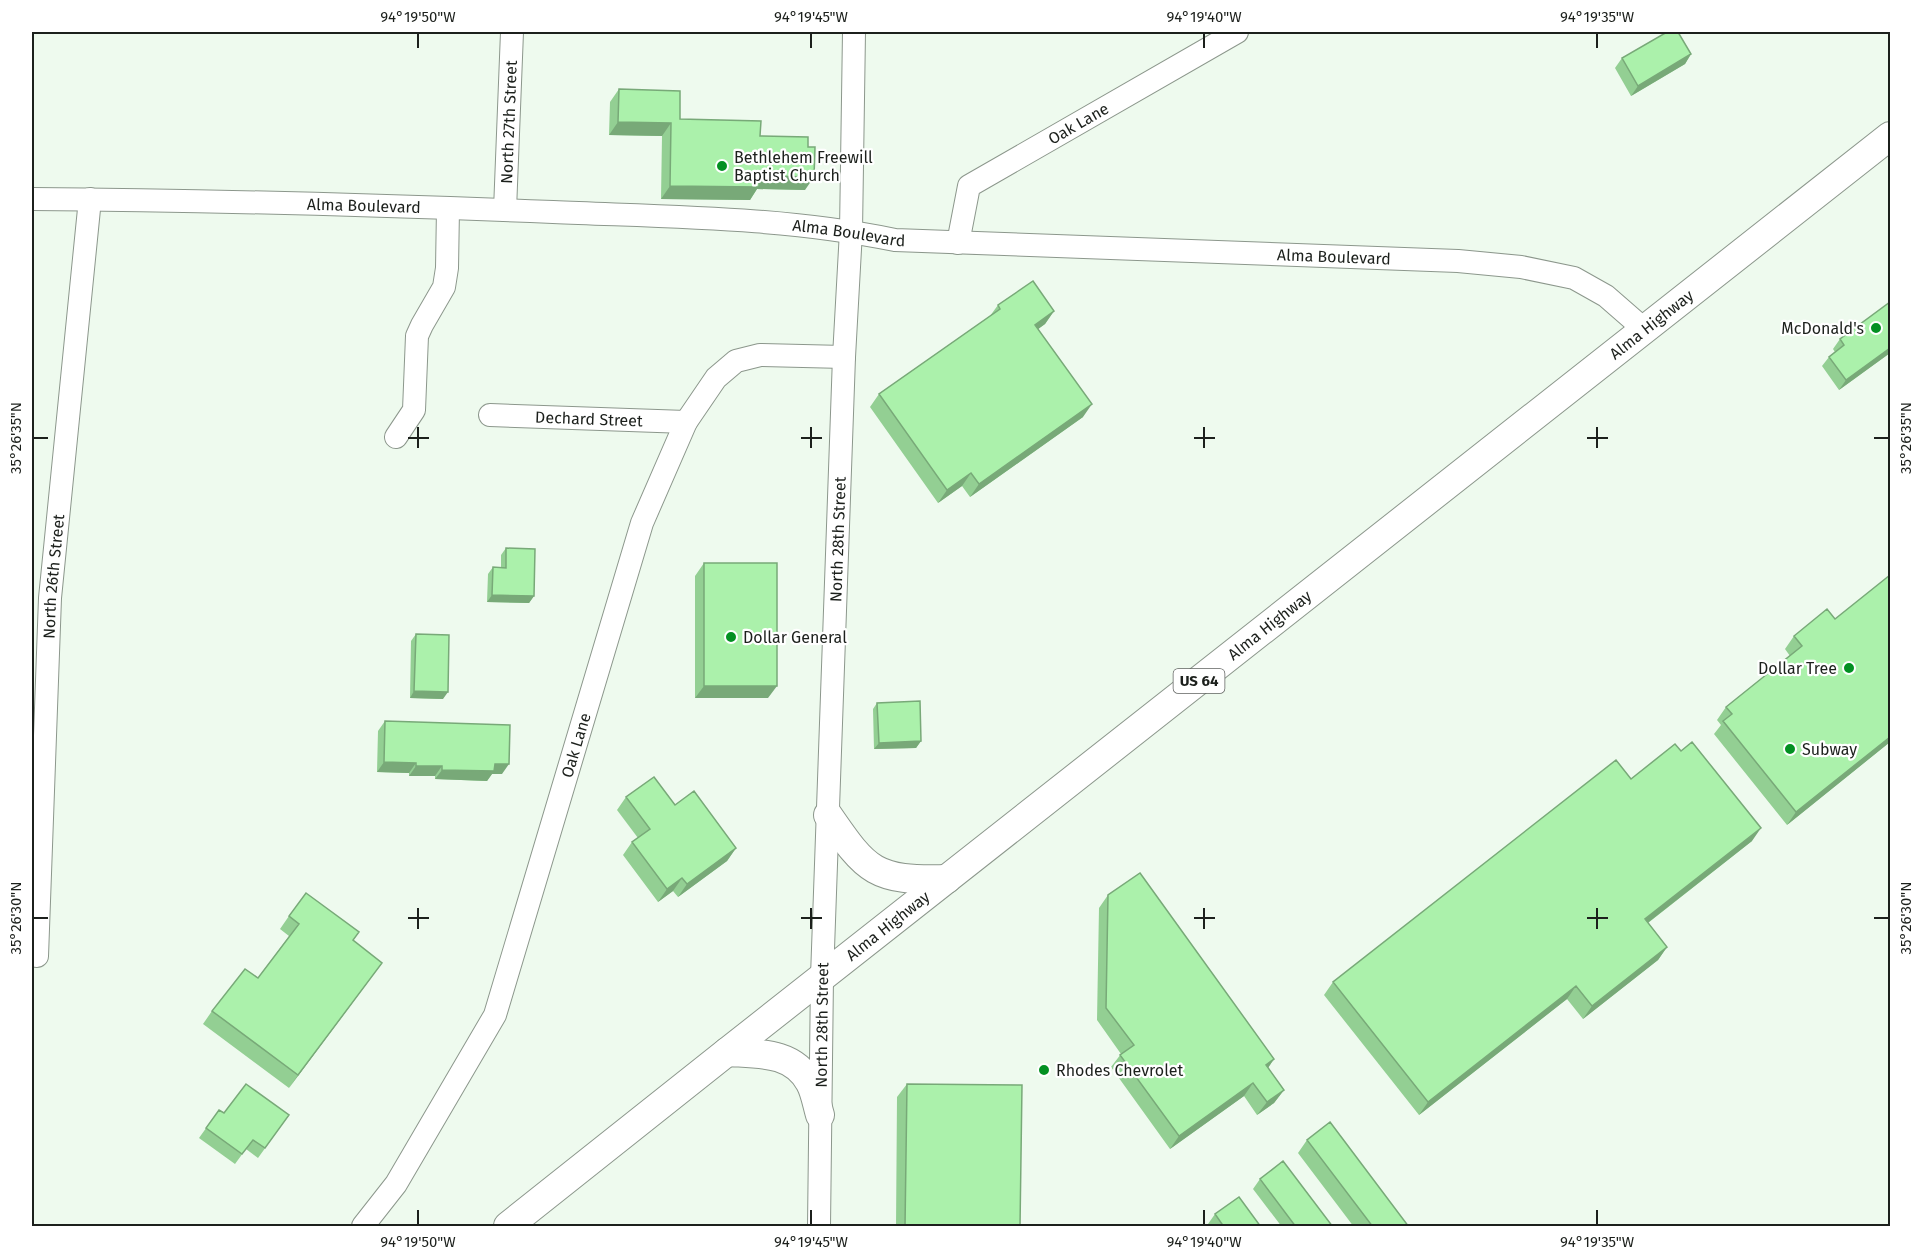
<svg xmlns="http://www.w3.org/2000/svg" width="1922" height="1258" font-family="'Fira Sans',sans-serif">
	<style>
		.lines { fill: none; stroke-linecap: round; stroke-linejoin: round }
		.minor-casing { stroke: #8c978c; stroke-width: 24 }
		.major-casing { stroke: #8c978c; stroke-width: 30 }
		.minor { stroke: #fff; stroke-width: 22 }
		.major { stroke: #fff; stroke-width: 28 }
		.wall { fill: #93cf93 }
		.shaded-wall { fill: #78a978 }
		.building { fill: #abf1ab; stroke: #78a978; stroke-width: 1.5 }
		.ticks { fill: none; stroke: #1c201c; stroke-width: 2 }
		.poi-dot { fill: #039022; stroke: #fff; stroke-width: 2 }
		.labels { text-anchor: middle; stroke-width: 4.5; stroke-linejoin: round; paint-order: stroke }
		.shield { fill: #fff; stroke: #606360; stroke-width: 1.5 }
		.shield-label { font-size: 15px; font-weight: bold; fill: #1c201c }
		.street-label { font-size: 16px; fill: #1c201c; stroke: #fff }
		.poi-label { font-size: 16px; fill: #1c201c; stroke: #fff; text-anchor: start }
		.neatline { fill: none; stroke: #1c201c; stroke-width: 2 }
		.ticks-label { font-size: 15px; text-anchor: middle; fill: #1c201c }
	</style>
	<rect width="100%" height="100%" fill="#eefaee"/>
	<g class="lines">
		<g class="minor-casing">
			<g id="minor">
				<path id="s1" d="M 32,199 C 205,200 379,205 553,212 C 667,217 783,217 895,240 L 1458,261 L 1521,267 L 1574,278 L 1606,296 L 1645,330"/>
				<path id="s2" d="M 505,210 L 512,32"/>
				<path id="s3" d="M 958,243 L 969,186 L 1237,32"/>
				<path id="s4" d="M 490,415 L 686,422"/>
				<path d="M 396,437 L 414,410 L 417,336 L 422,325 L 444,287 L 447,268 L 448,209"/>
				<path id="s5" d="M 37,956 L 50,598 L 90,199"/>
				<path id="s6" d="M 363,1226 L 396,1184 L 495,1015 L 642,523 L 686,422 L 716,378 L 736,361 L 760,355 L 844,357"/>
				<path id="s7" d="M 819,1226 L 822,977 L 844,357 L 851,231 L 854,32"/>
			</g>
		</g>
		<g class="major-casing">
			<g id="major">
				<path d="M 828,815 C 867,872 875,881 947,879"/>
				<path d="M 727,1052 C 758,1054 793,1051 810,1083 C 815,1092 817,1105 820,1115"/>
				<path id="s8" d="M 508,1226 L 727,1052 L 1890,136"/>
			</g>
		</g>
		<use href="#minor" class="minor"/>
		<use href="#major" class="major"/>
	</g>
	<path class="wall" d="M 1691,54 L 1685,64 L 1631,96 L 1615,68 L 1622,58 Z
		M 619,89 L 680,119 L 760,136 L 805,190 L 757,189 L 750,200 L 661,199 L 662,136 L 609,135 L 610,102 Z
		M 998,305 L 1054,311 L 1045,324 L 1038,329 L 1083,417 L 970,497 L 962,486 L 938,503 L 870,407 L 879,394 L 990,316 Z
		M 1840,339 L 1890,353 L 1839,390 L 1822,366 L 1829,357 L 1835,352 L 1833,349 Z
		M 506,548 L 534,596 L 529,603 L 487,602 L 488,574 L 493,567 L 501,568 L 501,555 Z
		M 704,563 L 768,698 L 695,698 L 695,576 Z
		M 416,634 L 443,699 L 410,698 L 411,641 Z
		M 1794,636 L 1890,742 L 1787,825 L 1714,734 L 1721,725 L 1717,720 L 1726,707 L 1790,656 L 1785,649 Z
		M 877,703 L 921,741 L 916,748 L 874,749 L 873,709 Z
		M 385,721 L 502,774 L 492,774 L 487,781 L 435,779 L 435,776 L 409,776 L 409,773 L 377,772 L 378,731 Z
		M 1631,779 L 1752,841 L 1648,923 L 1667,947 L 1658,960 L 1583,1019 L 1567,999 L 1419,1115 L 1324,995 L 1333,982 Z
		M 626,797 L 675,805 L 736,848 L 727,861 L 678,897 L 673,891 L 658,902 L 623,855 L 632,842 L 638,838 L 617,810 Z
		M 1108,895 L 1274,1059 L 1268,1068 L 1284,1090 L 1274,1103 L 1257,1115 L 1244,1096 L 1170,1149 L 1111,1067 L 1121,1054 L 1097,1020 L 1099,908 Z
		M 289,916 L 353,941 L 382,963 L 289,1088 L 203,1024 L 212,1011 L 258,978 L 289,936 L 280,929 Z
		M 907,1084 L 1020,1227 L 896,1227 L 897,1097 Z
		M 219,1110 L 224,1113 L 289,1115 L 258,1158 L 246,1149 L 235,1164 L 199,1138 Z
		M 1307,1140 L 1409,1227 L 1354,1227 L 1298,1153 Z
		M 1260,1179 L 1333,1227 L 1282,1227 L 1253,1189 Z
		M 1215,1214 L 1261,1227 L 1210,1227 L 1208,1224 Z"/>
	<path class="shaded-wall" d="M 1691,54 L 1685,64 L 1631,96 L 1638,86 Z
		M 618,122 L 671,123 L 662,136 L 609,135 Z
		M 759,176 L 814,177 L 805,190 L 757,189 L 750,200 L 661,199 L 670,186 Z
		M 1054,311 L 1045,324 L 1026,338 L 1035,325 Z
		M 1890,348 L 1890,353 L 1839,390 L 1846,380 Z
		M 1092,404 L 1083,417 L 970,497 L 979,484 Z
		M 971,473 L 962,486 L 938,503 L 947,490 Z
		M 492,595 L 534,596 L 529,603 L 487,602 Z
		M 704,686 L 777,686 L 768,698 L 695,698 Z
		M 414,691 L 448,692 L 443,699 L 410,698 Z
		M 1890,737 L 1890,742 L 1787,825 L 1796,812 Z
		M 921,741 L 916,748 L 874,749 L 879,743 Z
		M 384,762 L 416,763 L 409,773 L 377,772 Z
		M 495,764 L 509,764 L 502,774 L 492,774 L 487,781 L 435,779 L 442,770 Z
		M 416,766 L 442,766 L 435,776 L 409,776 Z
		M 1761,828 L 1752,841 L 1636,932 L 1645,919 Z
		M 736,848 L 727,861 L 678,897 L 687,884 Z
		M 682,878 L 673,891 L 658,902 L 667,889 Z
		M 1667,947 L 1658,960 L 1583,1019 L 1592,1006 Z
		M 382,963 L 373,975 L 289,1088 L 298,1075 Z
		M 1576,986 L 1567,999 L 1419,1115 L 1428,1102 Z
		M 1274,1059 L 1265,1072 L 1266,1065 Z
		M 1253,1083 L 1244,1096 L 1170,1149 L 1179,1136 Z
		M 1284,1090 L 1274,1103 L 1257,1115 L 1267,1102 Z"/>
	<path class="building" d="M 1667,32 L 1678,32 L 1691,54 L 1638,86 L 1622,58 Z
		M 619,89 L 680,91 L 680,119 L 761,121 L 760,136 L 808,137 L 808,147 L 815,147 L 814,177 L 759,176 L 759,187 L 670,186 L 671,123 L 618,122 Z
		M 1033,281 L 1054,311 L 1035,325 L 1092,404 L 979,484 L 971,473 L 947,490 L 879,394 L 1000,309 L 998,305 Z
		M 1890,302 L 1890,348 L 1846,380 L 1829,357 L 1844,345 L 1840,339 Z
		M 506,548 L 535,549 L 534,596 L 492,595 L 493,567 L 506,568 Z
		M 704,563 L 777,563 L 777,686 L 704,686 Z
		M 1890,575 L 1890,737 L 1796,812 L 1723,721 L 1732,714 L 1726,707 L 1802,646 L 1794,636 L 1827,609 L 1835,619 Z
		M 416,634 L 449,635 L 448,692 L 414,691 Z
		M 920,701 L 921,741 L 879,743 L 877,703 Z
		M 385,721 L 510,725 L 509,764 L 495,764 L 494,771 L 442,770 L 442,766 L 416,766 L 416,763 L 384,762 Z
		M 1692,742 L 1761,828 L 1645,919 L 1667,947 L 1592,1006 L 1576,986 L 1428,1102 L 1333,982 L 1616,760 L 1631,779 L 1675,744 L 1681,751 Z
		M 654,777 L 675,805 L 694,791 L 736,848 L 687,884 L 682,878 L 667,889 L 632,842 L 650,829 L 626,797 Z
		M 1140,873 L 1274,1059 L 1266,1065 L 1284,1090 L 1267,1102 L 1253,1083 L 1179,1136 L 1120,1055 L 1134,1045 L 1106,1008 L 1108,895 Z
		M 306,893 L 359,932 L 353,940 L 382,963 L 298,1075 L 212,1011 L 245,969 L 258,978 L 299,924 L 289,916 Z
		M 246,1084 L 289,1115 L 265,1148 L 253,1140 L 242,1154 L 206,1128 L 219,1110 L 224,1113 Z
		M 907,1084 L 1022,1085 L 1020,1227 L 905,1227 Z
		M 1330,1122 L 1409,1227 L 1373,1227 L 1307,1140 Z
		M 1283,1161 L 1333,1227 L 1296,1227 L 1260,1179 Z
		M 1239,1197 L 1261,1227 L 1224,1227 L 1215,1214 Z"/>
	<path class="ticks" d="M 418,33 L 418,48M 811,33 L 811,48M 1204,33 L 1204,48M 1597,33 L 1597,48M 418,427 L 418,448M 811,427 L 811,448M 1204,427 L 1204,448M 1597,427 L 1597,448M 33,438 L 48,438M 408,438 L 429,438M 801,438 L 822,438M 1194,438 L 1215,438M 1587,438 L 1608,438M 1874,438 L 1889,438M 418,908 L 418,929M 811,908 L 811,929M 1204,908 L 1204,929M 1597,908 L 1597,929M 33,918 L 48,918M 408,918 L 429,918M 801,918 L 822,918M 1194,918 L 1215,918M 1587,918 L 1608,918M 1874,918 L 1889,918M 418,1210 L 418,1225M 811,1210 L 811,1225M 1204,1210 L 1204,1225M 1597,1210 L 1597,1225"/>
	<g class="poi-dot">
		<circle cx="722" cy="166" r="6"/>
		<circle cx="1876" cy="328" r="6"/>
		<circle cx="731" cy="637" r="6"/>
		<circle cx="1849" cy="668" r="6"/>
		<circle cx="1790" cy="749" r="6"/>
		<circle cx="1044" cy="1070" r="6"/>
	</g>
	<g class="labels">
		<rect class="shield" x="1173.5" y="669" width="51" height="24" rx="4.5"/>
		<g class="shield-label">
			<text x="1199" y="686">US 64</text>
		</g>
		<g class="street-label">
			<text dy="6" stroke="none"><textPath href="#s2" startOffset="88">North 27th Street</textPath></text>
			<text dy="6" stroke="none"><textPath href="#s3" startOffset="184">Oak Lane</textPath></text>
			<text dy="6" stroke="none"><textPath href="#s1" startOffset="332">Alma Boulevard</textPath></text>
			<text dy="6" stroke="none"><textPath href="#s1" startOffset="818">Alma Boulevard</textPath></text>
			<text dy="6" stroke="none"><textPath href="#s1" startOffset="1304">Alma Boulevard</textPath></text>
			<text dy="6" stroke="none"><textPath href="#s8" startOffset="1456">Alma Highway</textPath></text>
			<text dy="6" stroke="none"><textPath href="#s4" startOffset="99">Dechard Street</textPath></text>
			<text dy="6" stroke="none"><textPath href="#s7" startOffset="687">North 28th Street</textPath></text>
			<text dy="6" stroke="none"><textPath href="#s5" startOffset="380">North 26th Street</textPath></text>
			<text dy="6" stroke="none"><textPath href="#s8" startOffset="970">Alma Highway</textPath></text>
			<text dy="6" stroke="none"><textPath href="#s6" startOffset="531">Oak Lane</textPath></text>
			<text dy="6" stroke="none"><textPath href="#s8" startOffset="484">Alma Highway</textPath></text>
			<text dy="6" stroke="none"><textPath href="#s7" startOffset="201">North 28th Street</textPath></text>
		</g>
		<g class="poi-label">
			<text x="734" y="163">Bethlehem Freewill<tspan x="734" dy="18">Baptist Church</tspan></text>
			<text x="1864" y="334" text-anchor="end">McDonald's</text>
			<text x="743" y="643">Dollar General</text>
			<text x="1837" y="674" text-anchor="end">Dollar Tree</text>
			<text x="1802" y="755">Subway</text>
			<text x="1056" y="1076">Rhodes Chevrolet</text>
		</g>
	</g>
	<rect width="1922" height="1258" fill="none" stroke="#ffffff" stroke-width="66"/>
	<rect x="33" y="33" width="1856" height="1192" class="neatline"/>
	<g class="ticks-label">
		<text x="418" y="22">94°19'50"W</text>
		<text x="811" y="22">94°19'45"W</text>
		<text x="1204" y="22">94°19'40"W</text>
		<text x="1597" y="22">94°19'35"W</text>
		<text transform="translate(16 438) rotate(-90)" y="5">35°26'35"N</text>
		<text transform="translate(1906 438) rotate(-90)" y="5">35°26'35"N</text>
		<text transform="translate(16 918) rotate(-90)" y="5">35°26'30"N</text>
		<text transform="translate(1906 918) rotate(-90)" y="5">35°26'30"N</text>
		<text x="418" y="1247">94°19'50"W</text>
		<text x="811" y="1247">94°19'45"W</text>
		<text x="1204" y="1247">94°19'40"W</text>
		<text x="1597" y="1247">94°19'35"W</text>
	</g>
</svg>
